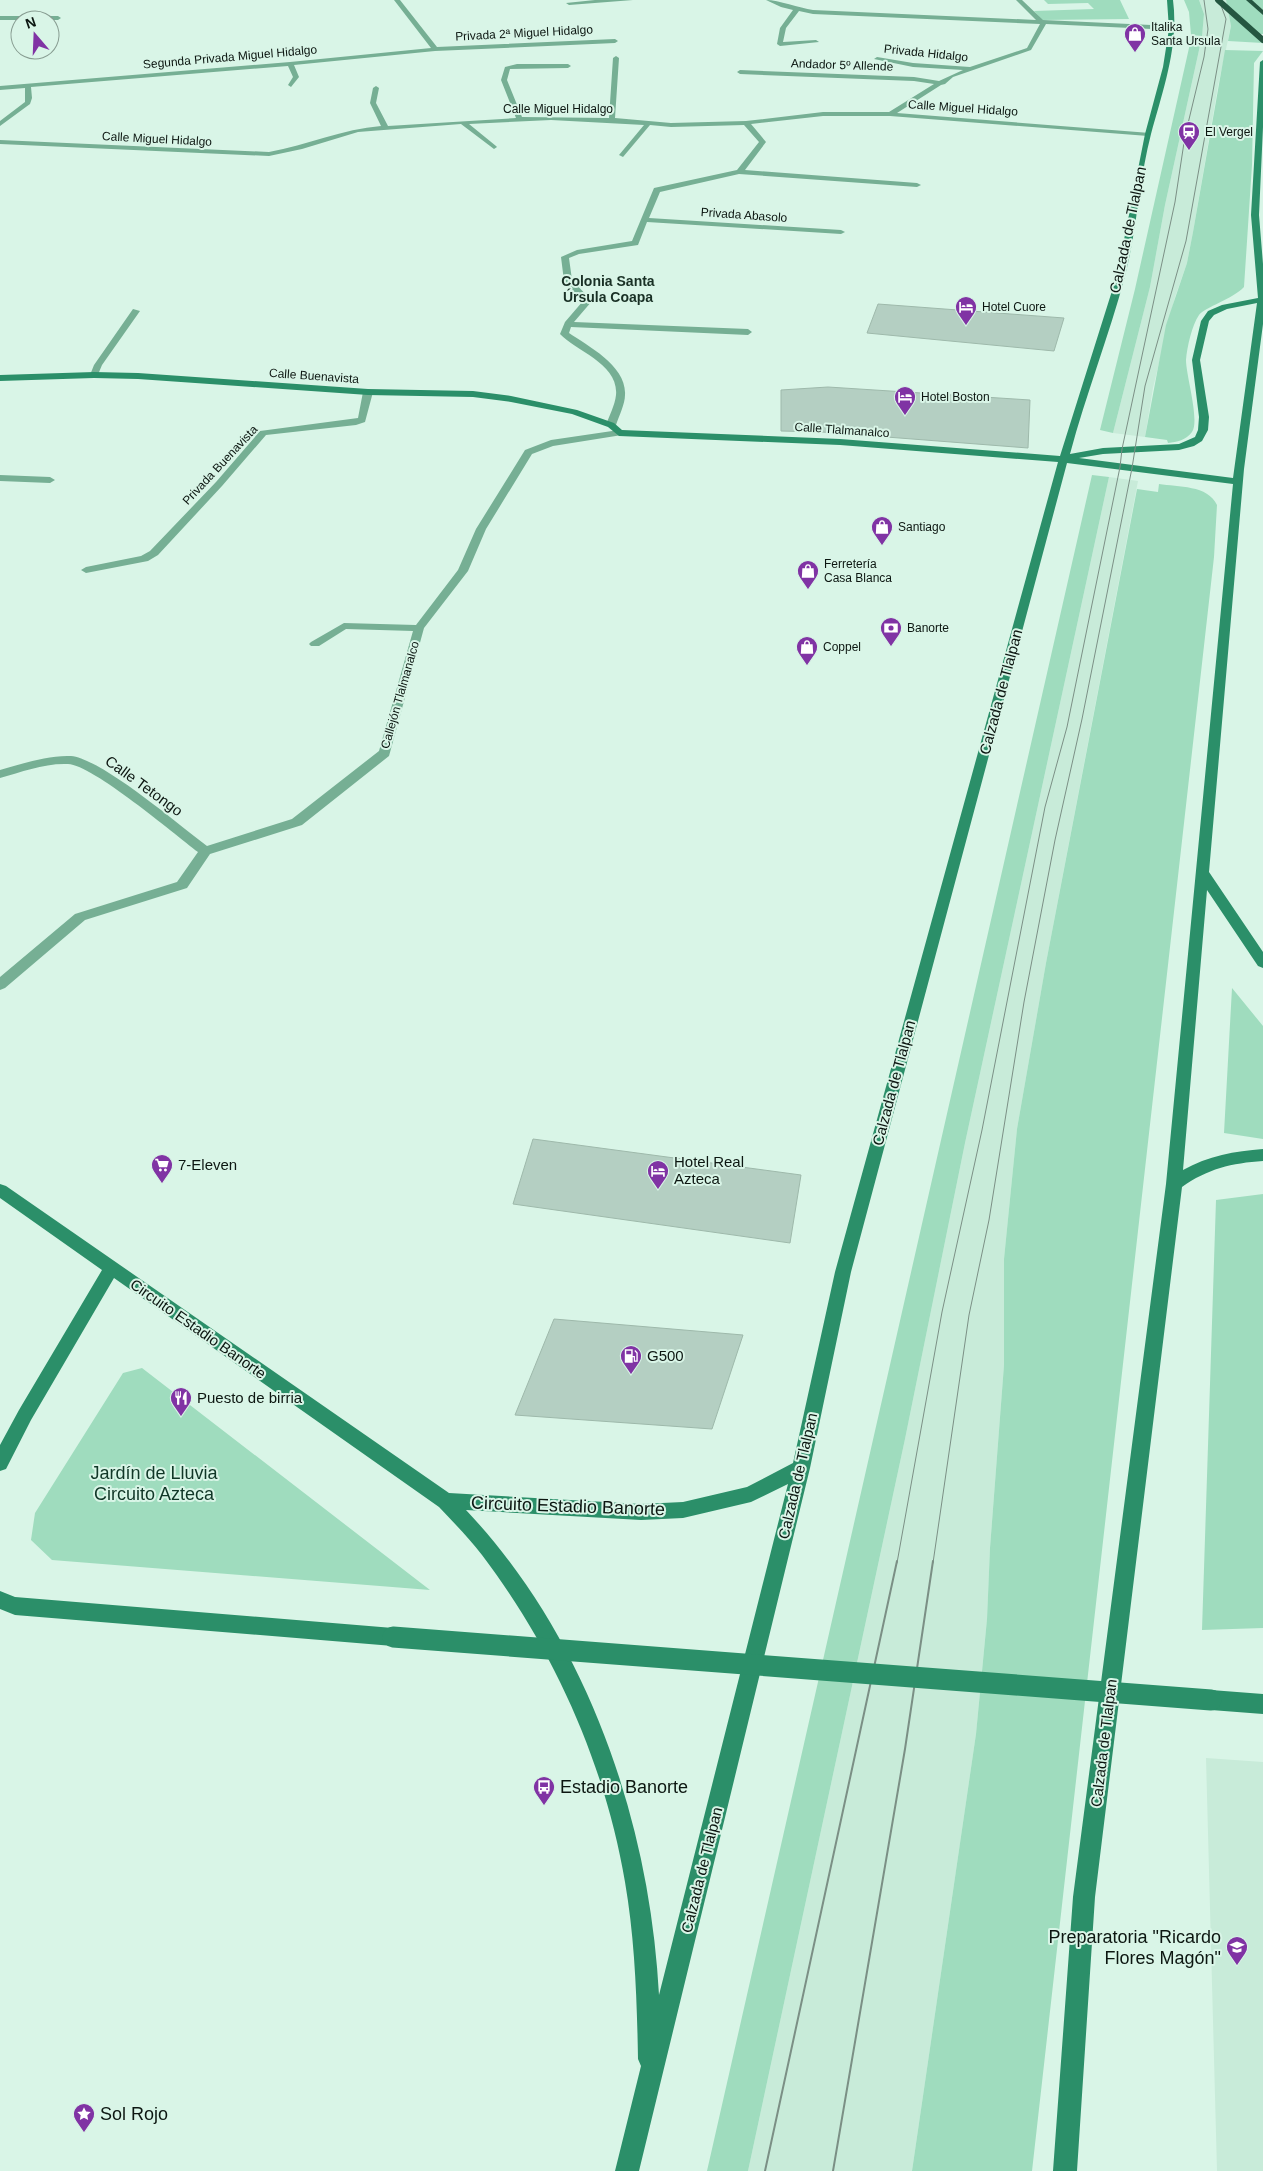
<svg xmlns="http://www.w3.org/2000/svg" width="1263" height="2171" font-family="Helvetica,sans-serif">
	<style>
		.built { fill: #c8ebd9 }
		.green { fill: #9fdcbe }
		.building { fill: #b4cfc2; stroke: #9eb9ab }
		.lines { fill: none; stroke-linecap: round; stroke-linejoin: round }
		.street { fill: #76af94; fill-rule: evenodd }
		.secondary { fill: #2b8f69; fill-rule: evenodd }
		.highway { fill: #255641; fill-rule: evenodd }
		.tram-far1 { stroke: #7b8f85; stroke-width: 1 }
		.tram { stroke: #7b8f85; stroke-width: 2 }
		.secondary-bridge { stroke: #2b8f69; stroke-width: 21 }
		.highway-bridge { stroke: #255641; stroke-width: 6 }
		.labels { text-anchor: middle; stroke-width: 4; stroke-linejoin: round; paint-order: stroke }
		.far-poi-label { font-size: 12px; fill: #0c1611; stroke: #d9f5e7; text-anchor: start }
		.far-street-label { font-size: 12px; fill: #0c1611; stroke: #d9f5e7 }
		.far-neighbourhood-label { font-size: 14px; font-weight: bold; fill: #193025; stroke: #d9f5e7 }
		.street-label { font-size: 15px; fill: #0c1611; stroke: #d9f5e7 }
		.poi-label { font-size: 15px; fill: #0c1611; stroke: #d9f5e7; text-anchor: start }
		.near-park-label { font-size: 18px; fill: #103727; stroke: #d9f5e7 }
		.near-street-label { font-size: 18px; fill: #0c1611; stroke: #d9f5e7 }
		.near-poi-label { font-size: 18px; fill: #0c1611; stroke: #d9f5e7; text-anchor: start }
	</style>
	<rect width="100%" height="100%" fill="#d9f5e7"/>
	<path class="built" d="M 1199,0 L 1226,0 L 1231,26 L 1218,86 L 1193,232 L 1187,263 L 1175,297 L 1153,388 L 1145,437 L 1113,433 L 1150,287 L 1165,205 L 1201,41 L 1204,14 Z
		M 1109,477 L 1138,481 L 1046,963 L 1017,1129 L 1004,1259 L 1004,1365 L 990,1548 L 987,1619 L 976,1734 L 912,2171 L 748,2171 L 905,1439 L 965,1143 Z
		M 1206,1758 L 1263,1762 L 1263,2171 L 1217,2171 Z"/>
	<path class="green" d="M 1044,0 L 1120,0 L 1129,19 L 1042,20 L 1034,11 L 1094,9 L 1088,3 L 1048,4 Z
		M 1184,0 L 1199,0 L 1204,14 L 1202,36 L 1191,35 L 1189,12 Z
		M 1226,0 L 1263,0 L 1263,34 L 1261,34 L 1263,43 L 1228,41 L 1231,26 Z
		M 1191,39 L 1201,41 L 1165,205 L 1150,287 L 1113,433 L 1100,430 L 1135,289 Z
		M 1225,50 L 1263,51 L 1254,63 L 1252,165 L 1244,287 C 1233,299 1205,307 1199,315 C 1192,325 1187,347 1186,360 C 1186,376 1200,420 1192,432 C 1186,440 1177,442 1168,443 L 1167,440 L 1145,437 L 1166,325 L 1187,263 L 1193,232 Z
		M 1092,475 L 1109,477 L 965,1143 L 905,1439 L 748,2171 L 707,2171 Z
		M 1159,484 C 1178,487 1208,485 1217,505 L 1214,557 L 1032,2171 L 912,2171 L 976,1734 L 987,1619 L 990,1548 L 1004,1365 L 1004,1259 L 1017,1129 L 1046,963 L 1137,489 L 1158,492 Z
		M 1232,988 L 1263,1026 L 1263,1139 L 1224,1133 Z
		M 1263,1194 L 1263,1628 L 1202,1630 L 1216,1200 Z
		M 142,1368 L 430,1590 L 52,1560 L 31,1540 L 35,1513 L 123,1373 Z"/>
	<path class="building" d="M 878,304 L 1064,318 L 1054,351 L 867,333 Z
		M 828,387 L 1030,400 L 1028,448 L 822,432 L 781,431 L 781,390 Z
		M 533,1139 L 801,1175 L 790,1243 L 513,1204 Z
		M 554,1319 L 743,1335 L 712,1429 L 515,1415 Z"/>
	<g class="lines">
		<path class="street" d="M 394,0 L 400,0 L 437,47 L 615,39 L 618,41 L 615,43 L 435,51 L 294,65 L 299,77 L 291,87 L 288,85 L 293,77 L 288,66 L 31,87 L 32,98 L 30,104 L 0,126 L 0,121 L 25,102 L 25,88 L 0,90 L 0,86 L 290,62 L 431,48 Z
			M 595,0 L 633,0 L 569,5 L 566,3 Z
			M 766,0 C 779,0 799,8 813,10 L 1036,20 L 1016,0 L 1022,0 L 1043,20 L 1173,26 L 1176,28 L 1173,30 L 1046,24 L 1031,50 L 953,77 L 945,84 L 941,85 L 897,113 L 1150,133 L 1150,135 L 1148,136 L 890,116 L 823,116 L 751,124 L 766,142 L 745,170 L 917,183 L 921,185 L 917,187 L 739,174 L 660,192 L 649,218 L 841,230 L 845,232 L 841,234 L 647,222 L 638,245 L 579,254 L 569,258 L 572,280 L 592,301 L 574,322 L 748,329 L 752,332 L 748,335 L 571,327 L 569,333 C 588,346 627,366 625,395 C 625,404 619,416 616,425 L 611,428 L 606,425 C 609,416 615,405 616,395 C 619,364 576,351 560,334 L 565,322 L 583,301 L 564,281 L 561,257 L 577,250 L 632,241 L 654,188 L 737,170 L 759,142 L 744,125 L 671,127 L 650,125 L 623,157 L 619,155 L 644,125 L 551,120 L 469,124 L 496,146 L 497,147 L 494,149 L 461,124 L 358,132 L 302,149 L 269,156 L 0,144 L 0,140 L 269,152 C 307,145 343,129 381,126 L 370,103 L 373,88 L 376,86 L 379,88 L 376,103 L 388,126 L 516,118 L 501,80 L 505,67 L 517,64 L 568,64 L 571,66 L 568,68 L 510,69 L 507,80 L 522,117 L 609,118 L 613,58 L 616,56 L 619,58 L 615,118 L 671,123 L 746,121 L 823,112 L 889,112 L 934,84 L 914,81 L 740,74 L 737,72 L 740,70 L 914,77 L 939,81 L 963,70 L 913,67 L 874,59 L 877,57 L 913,63 L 970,67 L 1027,48 L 1040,24 L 813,14 L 799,11 L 786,28 L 783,42 L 816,40 L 819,42 L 780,46 L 777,44 L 780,28 L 793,10 L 781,7 Z
			M 0,16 L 58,16 L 61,18 L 58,20 L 0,20 Z
			M 133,309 L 140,311 L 102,365 L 97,377 L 91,377 L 90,375 L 94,365 Z
			M 368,389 L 373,392 L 365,422 L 356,425 L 266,435 L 222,486 L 158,555 L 148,561 L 86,573 L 81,570 L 86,567 L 141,556 L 150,551 L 216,482 L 260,431 L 358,418 L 363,392 Z
			M 619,430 L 624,433 L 622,435 L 553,446 L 532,454 L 486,529 L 468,571 L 424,628 L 389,756 L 302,825 L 210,854 L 187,888 L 85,920 L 5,988 L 0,990 L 0,977 L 75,914 L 177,882 L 198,852 C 174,834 93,765 68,764 C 44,763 22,772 0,778 L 0,770 C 22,764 47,755 71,756 C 102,759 179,825 207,846 L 292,819 L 379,751 L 413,631 L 346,629 L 319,646 L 311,646 L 309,644 L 311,642 L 344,623 L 416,625 L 458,570 L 476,529 L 525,450 L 551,440 Z
			M 0,475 L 50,477 L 55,480 L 50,483 L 0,481 Z"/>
		<path class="secondary" d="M 1167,0 L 1173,0 C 1179,46 1163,90 1151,134 C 1139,180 1137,230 1125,276 C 1109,336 1086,394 1070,454 L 1103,448 L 1179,444 L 1195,437 L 1198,430 L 1199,417 L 1192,360 L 1201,321 L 1208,311 L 1222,305 L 1258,298 L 1251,215 L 1260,62 L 1263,60 L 1263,127 L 1259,215 L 1263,264 L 1263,324 L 1244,469 L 1209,872 L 1263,952 L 1263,968 L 1258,966 L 1207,890 L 1183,1170 C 1208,1156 1235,1151 1263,1149 L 1263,1161 C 1232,1163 1207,1169 1182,1187 L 1095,1897 L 1077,2171 L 1053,2171 L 1073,1897 L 1166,1184 L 1233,484 L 1067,463 L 851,1272 L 810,1468 L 639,2171 L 615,2171 L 641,2066 L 638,2059 C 637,2000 635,1940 625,1882 C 605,1764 554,1650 482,1555 C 469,1538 454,1523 439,1507 L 114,1278 L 31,1420 L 6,1469 L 0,1471 L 0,1445 L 19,1410 L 102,1270 L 0,1198 L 0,1184 L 6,1186 L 449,1493 L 641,1504 L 683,1502 L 747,1487 L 793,1463 L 835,1272 L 1058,462 L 840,445 L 619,436 L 608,427 L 572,414 L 511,402 L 473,397 L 368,395 L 138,379 L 94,378 L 0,381 L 0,375 L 94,372 L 138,373 L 368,389 L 473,391 L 511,396 L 577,410 L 614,423 L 622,430 L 840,439 L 1060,456 L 1117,275 L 1145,134 L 1163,67 L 1169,29 ZM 1257,303 L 1233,478 L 1079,458 L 1103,454 L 1179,450 L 1194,446 L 1202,441 L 1208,430 L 1209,417 L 1200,360 L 1209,321 L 1214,315 L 1227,309 ZM 788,1484 L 659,1995 C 650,1822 587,1638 466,1510 L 641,1520 L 683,1518 L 751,1502 Z
			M 0,1591 L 15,1597 L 393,1628 L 400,1631 L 403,1637 L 400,1643 L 393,1646 L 15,1615 L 0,1609 Z
			M 1211,1690 L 1263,1694 L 1263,1714 L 1211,1710 L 1204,1707 L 1201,1700 L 1204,1693 Z"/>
		<path class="highway" d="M 1246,0 L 1252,0 L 1263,10 L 1263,15 Z"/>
		<path class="tram-far1" d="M 897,1563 L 942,1312 L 982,1130 L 1045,807 L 1067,727 L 1120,467 L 1122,449 L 1175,202 L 1185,136 L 1204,57 L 1208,29 L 1204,0
			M 933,1563 L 969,1315 L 989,1220 L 1024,1002 L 1055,840 L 1082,719 L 1132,468 L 1145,386 L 1186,241 L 1226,19 L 1219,0"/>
		<path class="tram" d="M 765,2171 L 897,1561
			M 833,2171 L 905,1749 L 933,1561"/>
		<path class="secondary-bridge" d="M 393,1637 L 1211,1700"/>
		<path class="highway-bridge" d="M 1218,0 L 1263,40"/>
	</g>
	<defs>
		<g id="shop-pin" transform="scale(1.125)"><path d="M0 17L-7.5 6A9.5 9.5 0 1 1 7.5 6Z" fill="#8033a4" stroke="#d9f5e7"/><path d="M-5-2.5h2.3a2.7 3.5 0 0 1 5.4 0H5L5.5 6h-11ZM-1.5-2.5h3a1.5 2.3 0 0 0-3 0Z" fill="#fff"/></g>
		<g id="station-pin" transform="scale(1.125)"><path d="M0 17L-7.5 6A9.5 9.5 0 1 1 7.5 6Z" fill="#8033a4" stroke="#d9f5e7"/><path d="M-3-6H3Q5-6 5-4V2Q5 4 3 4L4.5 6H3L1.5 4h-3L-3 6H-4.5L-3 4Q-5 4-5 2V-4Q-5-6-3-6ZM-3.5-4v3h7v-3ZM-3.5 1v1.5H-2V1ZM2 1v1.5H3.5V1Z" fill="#fff"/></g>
		<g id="hotel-pin" transform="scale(1.125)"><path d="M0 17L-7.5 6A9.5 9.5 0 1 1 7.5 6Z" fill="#8033a4" stroke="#d9f5e7"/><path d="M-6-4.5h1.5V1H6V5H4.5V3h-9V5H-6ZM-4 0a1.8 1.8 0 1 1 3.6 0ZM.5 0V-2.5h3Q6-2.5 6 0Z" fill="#fff"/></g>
		<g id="bank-pin" transform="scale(1.125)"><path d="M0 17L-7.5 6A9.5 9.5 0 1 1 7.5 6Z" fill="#8033a4" stroke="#d9f5e7"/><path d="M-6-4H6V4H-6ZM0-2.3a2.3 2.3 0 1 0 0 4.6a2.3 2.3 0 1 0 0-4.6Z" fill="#fff"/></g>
		<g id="supermarket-pin" transform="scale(1.125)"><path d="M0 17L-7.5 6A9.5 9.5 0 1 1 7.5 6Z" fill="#8033a4" stroke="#d9f5e7"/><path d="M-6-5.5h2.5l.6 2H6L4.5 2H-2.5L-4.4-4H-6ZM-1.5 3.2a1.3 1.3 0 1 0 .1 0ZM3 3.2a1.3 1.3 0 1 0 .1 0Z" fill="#fff"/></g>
		<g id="fuel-pin" transform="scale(1.125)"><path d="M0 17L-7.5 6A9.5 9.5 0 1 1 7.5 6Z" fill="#8033a4" stroke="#d9f5e7"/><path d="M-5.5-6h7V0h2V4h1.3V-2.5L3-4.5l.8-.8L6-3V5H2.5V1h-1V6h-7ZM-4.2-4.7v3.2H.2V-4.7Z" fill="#fff"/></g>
		<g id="restaurant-pin" transform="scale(1.125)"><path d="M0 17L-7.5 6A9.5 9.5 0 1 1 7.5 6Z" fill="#8033a4" stroke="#d9f5e7"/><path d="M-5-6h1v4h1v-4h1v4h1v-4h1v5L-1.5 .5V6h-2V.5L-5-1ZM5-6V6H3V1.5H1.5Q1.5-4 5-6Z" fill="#fff"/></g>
		<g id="bus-pin" transform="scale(1.125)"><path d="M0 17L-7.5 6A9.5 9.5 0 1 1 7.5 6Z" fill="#8033a4" stroke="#d9f5e7"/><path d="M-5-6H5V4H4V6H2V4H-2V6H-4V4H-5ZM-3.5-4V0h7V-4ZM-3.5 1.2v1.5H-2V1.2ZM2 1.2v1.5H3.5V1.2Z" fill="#fff"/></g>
		<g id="school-pin" transform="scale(1.125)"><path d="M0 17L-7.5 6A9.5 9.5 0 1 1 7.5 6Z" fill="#8033a4" stroke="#d9f5e7"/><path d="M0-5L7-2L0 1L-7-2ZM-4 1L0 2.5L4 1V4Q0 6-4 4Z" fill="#fff"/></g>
		<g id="sight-pin" transform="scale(1.125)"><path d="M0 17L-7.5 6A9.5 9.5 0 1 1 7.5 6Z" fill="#8033a4" stroke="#d9f5e7"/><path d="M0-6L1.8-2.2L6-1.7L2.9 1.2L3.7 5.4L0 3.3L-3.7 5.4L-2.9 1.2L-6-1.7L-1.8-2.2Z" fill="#fff"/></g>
	</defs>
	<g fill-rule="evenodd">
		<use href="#shop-pin" x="1135" y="34"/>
		<use href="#station-pin" x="1189" y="132"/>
		<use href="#hotel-pin" x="966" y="307"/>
		<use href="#hotel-pin" x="905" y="397"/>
		<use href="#shop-pin" x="882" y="527"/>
		<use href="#shop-pin" x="808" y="571"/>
		<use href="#bank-pin" x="891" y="628"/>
		<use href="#shop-pin" x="807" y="647"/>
		<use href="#supermarket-pin" x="162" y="1165"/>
		<use href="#hotel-pin" x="658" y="1171"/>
		<use href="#fuel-pin" x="631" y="1356"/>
		<use href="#restaurant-pin" x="181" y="1398"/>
		<use href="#bus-pin" x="544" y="1787"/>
		<use href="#school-pin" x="1237" y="1947"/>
		<use href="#sight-pin" x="84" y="2114"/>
	</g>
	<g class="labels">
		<g class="far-poi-label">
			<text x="1151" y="31">Italika<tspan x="1151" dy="14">Santa Ursula</tspan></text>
			<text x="1205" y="136">El Vergel</text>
			<text x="982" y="311">Hotel Cuore</text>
			<text x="921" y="401">Hotel Boston</text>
			<text x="898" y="531">Santiago</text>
			<text x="824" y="568">Ferretería<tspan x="824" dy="14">Casa Blanca</tspan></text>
			<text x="907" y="632">Banorte</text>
			<text x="823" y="651">Coppel</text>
		</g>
		<g class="far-street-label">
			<text transform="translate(524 33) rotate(-3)" y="4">Privada 2ª Miguel Hidalgo</text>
			<text transform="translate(926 53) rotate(6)" y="4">Privada Hidalgo</text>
			<text transform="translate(230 57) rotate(-5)" y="4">Segunda Privada Miguel Hidalgo</text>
			<text transform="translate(842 65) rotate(2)" y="4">Andador 5º Allende</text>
			<text transform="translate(963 108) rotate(4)" y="4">Calle Miguel Hidalgo</text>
			<text x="558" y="113">Calle Miguel Hidalgo</text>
			<text transform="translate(157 139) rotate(3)" y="4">Calle Miguel Hidalgo</text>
			<text transform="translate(744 215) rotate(4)" y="4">Privada Abasolo</text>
			<text transform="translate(314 376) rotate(4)" y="4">Calle Buenavista</text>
			<text transform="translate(842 430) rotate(4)" y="4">Calle Tlalmanalco</text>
			<text transform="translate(220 465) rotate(-47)" y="4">Privada Buenavista</text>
			<text transform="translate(400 695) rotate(-74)" y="4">Callejón Tlalmanalco</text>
		</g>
		<g class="far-neighbourhood-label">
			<text x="608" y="286">Colonia Santa<tspan x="608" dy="16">Úrsula Coapa</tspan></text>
		</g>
		<g class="street-label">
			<text transform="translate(1128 230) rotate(-78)" y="5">Calzada de Tlalpan</text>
			<text transform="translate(1001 692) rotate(-75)" y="5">Calzada de Tlalpan</text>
			<text transform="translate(144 786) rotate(36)" y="5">Calle Tetongo</text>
			<text transform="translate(894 1083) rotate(-75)" y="5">Calzada de Tlalpan</text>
			<text transform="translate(198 1329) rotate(35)" y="5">Circuito Estadio Banorte</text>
			<text transform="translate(798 1476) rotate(-77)" y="5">Calzada de Tlalpan</text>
			<text transform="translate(1104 1743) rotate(-83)" y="5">Calzada de Tlalpan</text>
			<text transform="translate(702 1870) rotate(-76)" y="5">Calzada de Tlalpan</text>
		</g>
		<g class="poi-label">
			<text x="674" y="1167">Hotel Real<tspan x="674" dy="17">Azteca</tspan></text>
			<text x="178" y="1170">7-Eleven</text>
			<text x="647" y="1361">G500</text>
			<text x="197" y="1403">Puesto de birria</text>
		</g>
		<g class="near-park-label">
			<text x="154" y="1479">Jardín de Lluvia<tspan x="154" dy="21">Circuito Azteca</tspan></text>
		</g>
		<g class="near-street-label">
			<text transform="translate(568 1506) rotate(2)" y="6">Circuito Estadio Banorte</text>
		</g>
		<g class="near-poi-label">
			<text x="560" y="1793">Estadio Banorte</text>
			<text x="1221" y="1943" text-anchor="end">Preparatoria "Ricardo<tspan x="1221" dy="21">Flores Magón"</tspan></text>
			<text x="100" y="2120">Sol Rojo</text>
		</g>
	</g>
	<g transform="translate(35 35) rotate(341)"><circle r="24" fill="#d9f5e7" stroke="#879c91"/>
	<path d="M0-4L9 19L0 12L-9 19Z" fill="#8033a4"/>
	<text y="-8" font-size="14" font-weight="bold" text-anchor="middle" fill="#0c1611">N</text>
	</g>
</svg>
